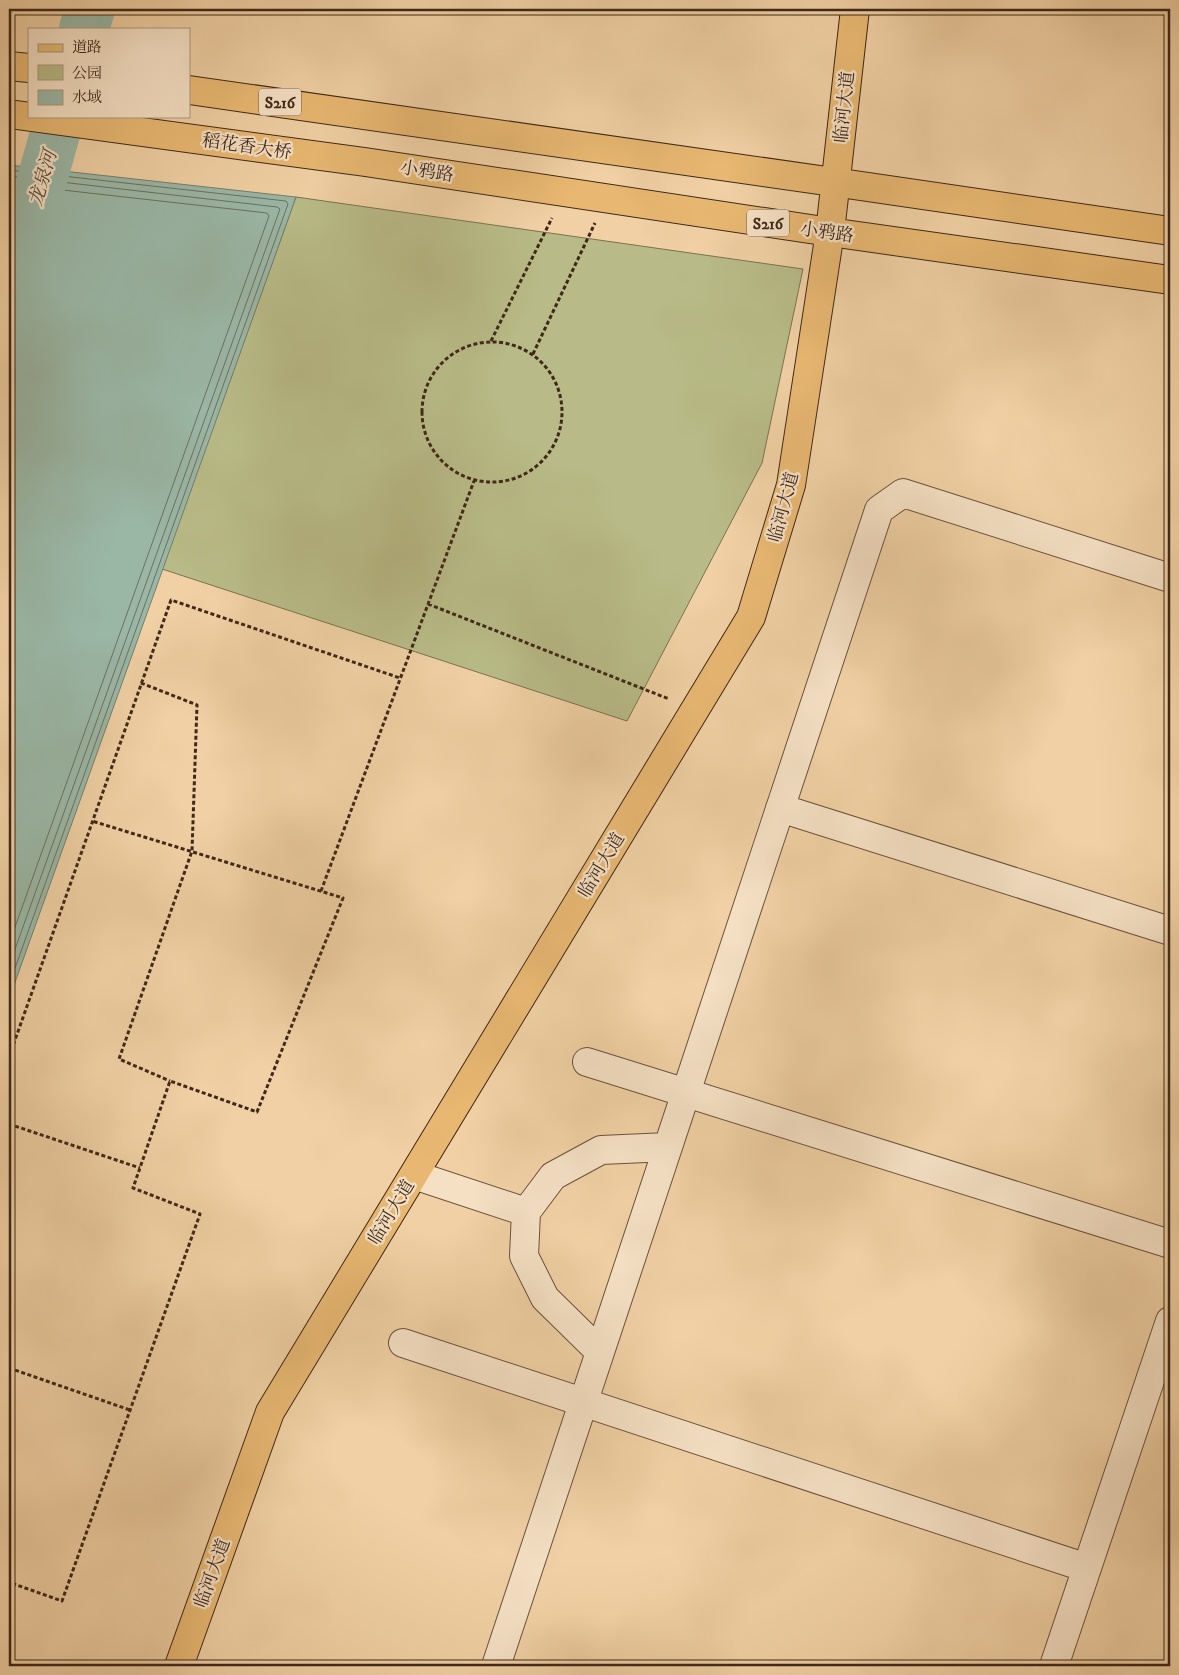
<svg xmlns="http://www.w3.org/2000/svg" width="1179" height="1675" font-family="'IM FELL DW Pica','Noto Serif SC',serif">
	<style>
		.green { fill: #b8bb87; stroke: #7c7250 }
		.water { fill: #9ab7a6; stroke: #767e6e }
		.lines { fill: none; stroke-linecap: round; stroke-linejoin: round }
		.shore { stroke: #6c7060; stroke-width: 1 }
		.river { stroke: #9ab7a6; stroke-width: 50 }
		.minor-casing { stroke: #6b523c; stroke-width: 30 }
		.major-casing { stroke: #3f2819; stroke-width: 30 }
		.path { stroke: #3f2819; stroke-width: 3; stroke-dasharray: 4 2.5; stroke-linecap: butt }
		.minor { stroke: #f5e0c4; stroke-width: 28 }
		.major { stroke: #e8b872; stroke-width: 28 }
		.labels { text-anchor: middle; stroke-width: 4.5; stroke-linejoin: round; paint-order: stroke }
		.shield { fill: #f5e0c4; stroke: #765f4c; stroke-width: 1 }
		.shield-label { font-size: 16px; font-weight: bold; fill: #3f2819 }
		.street-label { font-size: 18px; fill: #3f2819; stroke: #f5e0c4 }
		.water-label { font-size: 19px; font-style: italic; fill: #564c3c; stroke: #f5e0c4 }
	</style>
	<rect width="100%" height="100%" fill="#f0d0a4"/>
	<filter id="stains"><feTurbulence type="fractalNoise" baseFrequency=".004" numOctaves="4"/><feColorMatrix values="0 0 0 0 .2 0 0 0 0 .09 0 0 0 0 .02 0 0 0 .5 -.17"/></filter>
	<radialGradient id="worn" r=".72"><stop offset=".6" stop-color="#630" stop-opacity="0"/><stop offset="1" stop-color="#630" stop-opacity=".3"/></radialGradient>
	<path class="green" d="M 296,197 L 803,269 L 762,463 L 627,721 L 162,569 Z"/>
	<path class="water" d="M 9,165 L 296,197 L 9,999 Z"/>
	<g class="lines">
		<path class="shore" d="M 9,170 L 286,201 L 288,204 L 9,985
			M 9,176 L 277,207 L 280,209 L 9,966
			M 9,184 L 267,213 L 269,216 L 9,944"/>
		<path class="river" d="M 84,29 L 90,9
			M 9,297 L 60,116"/>
		<g class="minor-casing">
			<path id="minor" d="M 780,808 L 1170,931
				M 587,1062 L 1170,1244
				M 414,1175 L 526,1212
				M 403,1343 L 1087,1568
				M 600,1352 L 545,1298 L 524,1256 L 526,1212 L 553,1176 L 601,1150 L 668,1147
				M 496,1666 L 879,510 L 903,493 L 1170,578
				M 1054,1666 L 1170,1321"/>
		</g>
		<g class="major-casing">
			<path id="major" d="M 9,66 L 29,68
				M 189,90 C 516,134 843,184 1170,231
				M 9,114 L 365,162 L 830,232 L 1170,280
				M 179,1666 L 270,1412 L 751,617 L 791,485 L 830,232 L 855,9"/>
		</g>
		<path class="path" d="M 491,341 L 552,218
			M422 412a70 70 0 1 1 140 0a70 70 0 1 1-140 0Z
			M 533,354 L 595,223
			M 428,604 L 669,699
			M 141,683 L 197,705 L 192,851 L 119,1059 L 170,1081
			M 321,891 L 474,481
			M 9,1057 L 171,600 L 400,678
			M 9,1124 L 140,1168
			M 9,1368 L 130,1410
			M 9,1582 L 14,1584
			M 9,1598 L 14,1584 L 62,1601 L 200,1214 L 133,1188 L 170,1081 L 257,1112 L 343,898 L 92,821"/>
		<use href="#minor" class="minor"/>
		<use href="#major" class="major"/>
	</g>
	<g class="labels">
		<g class="shield">
			<rect x="259" y="88.5" width="42" height="27" rx="4"/>
			<rect x="747" y="209.5" width="42" height="27" rx="4"/>
		</g>
		<g class="shield-label">
			<text x="280" y="108">S216</text>
			<text x="768" y="229">S216</text>
		</g>
		<g class="street-label">
			<text transform="translate(844 107) rotate(-84)" y="6">临河大道</text>
			<text transform="translate(247 146) rotate(8)" y="6">稻花香大桥</text>
			<text transform="translate(427 171) rotate(9)" y="6">小鸦路</text>
			<text transform="translate(827 232) rotate(8)" y="6">小鸦路</text>
			<text transform="translate(783 507) rotate(-75)" y="6">临河大道</text>
			<text transform="translate(601 865) rotate(-59)" y="6">临河大道</text>
			<text transform="translate(391 1212) rotate(-59)" y="6">临河大道</text>
			<text transform="translate(212 1573) rotate(-70)" y="6">临河大道</text>
		</g>
		<g class="water-label">
			<text transform="translate(42 178) rotate(-74)" y="7">龙泉河</text>
		</g>
	</g>
	<rect width="1179" height="1675" fill="none" stroke="#f0d0a4" stroke-width="30"/>
	<rect x="10" y="10" width="1159" height="1655" fill="none" stroke="#3f2819" stroke-width="2.5"/>
	<rect x="15" y="15" width="1149" height="1645" fill="none" stroke="#3f2819"/>
	<rect x="28" y="28" width="162" height="90" fill="#f5e0c4" stroke="#ac9680"/>
	<rect x="38" y="44" width="25" height="8" fill="#e8b872" stroke="#ac9680"/>
	<text x="72" y="52" font-size="15" fill="#3f2819">道路</text>
	<rect x="38" y="65" width="25" height="15" fill="#b8bb87" stroke="#ac9680"/>
	<text x="72" y="78" font-size="15" fill="#3f2819">公园</text>
	<rect x="38" y="90" width="25" height="15" fill="#9ab7a6" stroke="#ac9680"/>
	<text x="72" y="102" font-size="15" fill="#3f2819">水域</text>
	<rect width="100%" height="100%" filter="url(#stains)"/>
	<rect width="100%" height="100%" fill="url(#worn)"/>
</svg>
